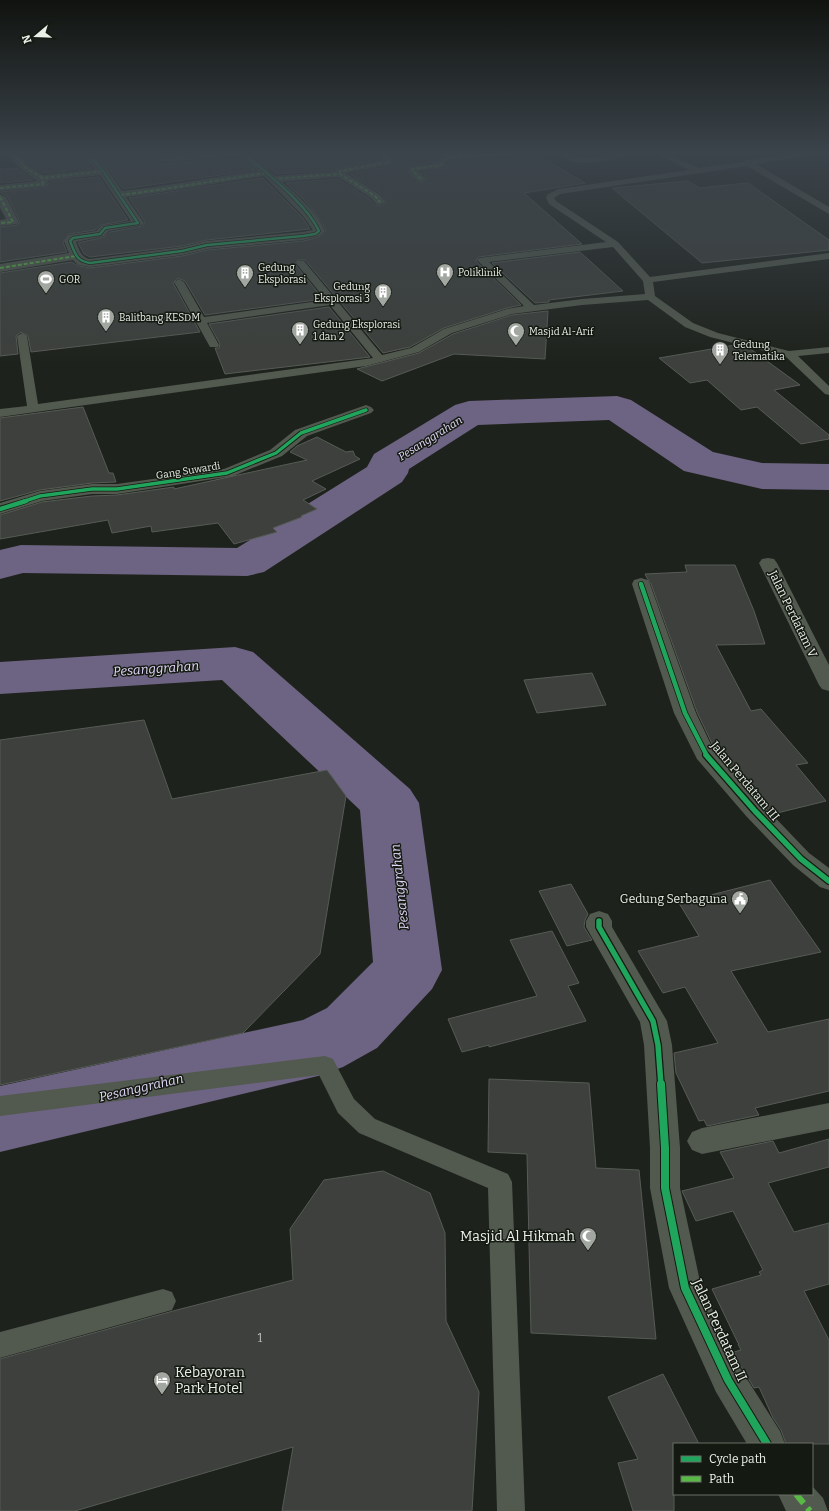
<svg xmlns="http://www.w3.org/2000/svg" width="829" height="1511" font-family="Bitter,serif">
	<style>
		.lines { fill: none; stroke-linecap: round; stroke-linejoin: round }
		.river { fill: #6d6382; fill-rule: evenodd }
		.building { fill: #3d403c; stroke: #575b56 }
		.service { fill: #52594e; fill-rule: evenodd }
		.minor { fill: #52594e; fill-rule: evenodd }
		.quiet-far1 { stroke: #58b947; stroke-width: 2; stroke-dasharray: 4 2; stroke-linecap: butt }
		.quiet { stroke: #58b947; stroke-width: 6; stroke-dasharray: 12 6; stroke-linecap: butt }
		.cycleway-far4-casing { stroke: #141a11; stroke-width: 4 }
		.cycleway-far3-casing { stroke: #141a11; stroke-width: 5 }
		.cycleway-far2-casing { stroke: #141a11; stroke-width: 6 }
		.cycleway-far1-casing { stroke: #141a11; stroke-width: 8 }
		.cycleway-casing { stroke: #141a11; stroke-width: 10 }
		.cycleway-far4 { stroke: #20a55d; stroke-width: 2.5 }
		.cycleway-far3 { stroke: #20a55d; stroke-width: 3.5 }
		.cycleway-far2 { stroke: #20a55d; stroke-width: 4.5 }
		.cycleway-far1 { stroke: #20a55d; stroke-width: 5.5 }
		.cycleway { stroke: #20a55d; stroke-width: 8 }
		.labels { text-anchor: middle; stroke-width: 3; stroke-linejoin: round; paint-order: stroke }
		.far-poi-label { font-size: 10px; fill: #eaefe8; stroke: #141a11; text-anchor: start }
		.far-street-label { font-size: 10px; fill: #eaefe8; stroke: #141a11 }
		.far-water-label { font-size: 11px; font-style: italic; fill: #e3d7fb; stroke: #141a11 }
		.street-label { font-size: 12px; fill: #eaefe8; stroke: #141a11 }
		.poi-label { font-size: 12px; fill: #eaefe8; stroke: #141a11; text-anchor: end }
		.near-number-label { font-size: 12px; fill: #bfc3bd }
		.water-label { font-size: 13px; font-style: italic; fill: #e3d7fb; stroke: #141a11 }
		.near-poi-label { font-size: 14px; fill: #eaefe8; stroke: #141a11; text-anchor: end }
		.near-street-label { font-size: 14px; fill: #eaefe8; stroke: #141a11 }
	</style>
	<rect width="100%" height="100%" fill="#1e221c"/>
	<g class="lines">
		<path class="river" d="M 617,396 L 631,400 L 713,452 L 762,463 L 829,464 L 829,490 L 762,489 L 684,471 L 609,420 L 478,425 L 409,469 L 408,473 L 402,482 L 264,572 L 247,576 L 23,573 L 0,579 L 0,550 L 21,545 L 237,548 L 367,467 L 374,454 L 455,405 L 469,401 Z
			M 235,647 L 253,652 L 410,789 L 419,803 L 442,970 L 432,989 L 377,1048 L 343,1067 L 318,1076 L 0,1152 L 0,1086 L 303,1020 L 327,1008 L 373,962 L 360,810 L 222,680 L 0,694 L 0,662 Z"/>
	</g>
	<path class="building" d="M 19,153 L 81,153 L 92,168 L 43,173 L 30,165 Z
		M 94,153 L 201,153 L 166,156 L 161,157 L 160,161 L 162,164 L 240,158 L 255,170 L 123,189 L 108,168 Z
		M 251,153 L 335,153 L 340,158 L 375,154 L 379,159 L 340,167 L 334,170 L 276,174 Z
		M 388,153 L 435,153 L 439,157 L 435,162 L 409,166 L 406,169 L 416,182 L 421,183 L 427,179 L 422,172 L 446,168 L 448,164 L 451,161 L 515,158 L 521,153 L 534,153 L 585,183 L 524,193 L 582,244 L 478,257 L 476,261 L 521,305 L 507,308 L 444,328 L 410,347 L 383,353 L 305,260 L 298,260 L 295,264 L 323,299 L 205,315 L 185,281 L 178,278 L 173,283 L 200,332 L 31,352 L 28,336 L 21,332 L 16,336 L 18,354 L 0,356 L 0,273 L 72,262 L 78,266 L 90,268 L 182,256 L 207,250 L 303,241 L 319,237 L 326,231 L 322,223 L 307,203 L 286,183 L 338,179 L 370,199 L 375,205 L 381,206 L 387,202 L 380,193 L 350,174 L 391,166 L 396,162 Z
		M 17,168 L 33,180 L 0,183 L 0,169 Z
		M 99,177 L 128,220 L 101,225 L 95,230 L 69,234 L 63,242 L 67,252 L 0,262 L 0,227 L 17,225 L 20,222 L 7,196 L 0,192 L 43,188 L 47,187 L 49,182 Z
		M 263,178 L 303,218 L 310,229 L 207,240 L 182,246 L 90,257 L 84,254 L 78,243 L 104,237 L 110,232 L 143,226 L 145,222 L 129,198 Z
		M 688,181 L 699,188 L 748,183 L 829,240 L 829,250 L 702,263 L 612,188 Z
		M 580,252 L 623,291 L 549,300 L 549,302 L 535,303 L 492,263 Z
		M 329,307 L 370,357 L 225,374 L 215,348 L 219,348 L 220,344 L 209,324 Z
		M 548,311 L 545,359 L 454,354 L 382,381 L 357,369 L 419,353 L 453,334 L 512,315 Z
		M 735,345 L 749,348 L 800,385 L 774,390 L 829,435 L 829,439 L 801,444 L 757,407 L 741,410 L 707,380 L 690,383 L 659,358 Z
		M 83,407 L 109,473 L 113,473 L 116,482 L 92,483 L 40,490 L 0,501 L 0,418 Z
		M 317,437 L 346,452 L 353,451 L 355,456 L 360,459 L 312,481 L 326,489 L 303,500 L 317,509 L 301,516 L 302,517 L 273,528 L 277,532 L 234,544 L 218,523 L 152,532 L 151,526 L 112,533 L 108,520 L 0,539 L 0,515 L 42,502 L 92,496 L 117,495 L 174,487 L 174,489 L 307,460 L 290,452 L 297,446 Z
		M 685,565 L 735,565 L 754,611 L 765,644 L 716,645 L 751,711 L 761,709 L 808,763 L 796,765 L 826,801 L 773,814 L 715,750 L 697,712 L 651,584 L 647,578 L 645,574 L 687,572 Z
		M 592,673 L 606,705 L 537,713 L 524,680 Z
		M 144,720 L 172,799 L 327,770 L 346,796 L 320,954 L 243,1033 L 0,1085 L 0,740 Z
		M 770,880 L 821,952 L 731,971 L 768,1032 L 829,1019 L 829,1091 L 755,1108 L 759,1115 L 707,1126 L 704,1120 L 699,1121 L 676,1073 L 674,1053 L 718,1043 L 685,987 L 663,993 L 638,951 L 699,936 L 679,903 Z
		M 571,884 L 588,914 L 585,920 L 584,927 L 592,940 L 567,946 L 539,891 Z
		M 552,931 L 579,983 L 568,986 L 586,1021 L 489,1047 L 489,1045 L 462,1052 L 448,1019 L 537,996 L 510,940 Z
		M 489,1079 L 589,1083 L 596,1168 L 639,1170 L 656,1339 L 531,1333 L 527,1154 L 488,1152 Z
		M 829,1139 L 829,1167 L 768,1183 L 794,1232 L 829,1223 L 829,1284 L 804,1291 L 829,1340 L 829,1444 L 786,1444 L 781,1430 L 773,1418 L 759,1387 L 754,1388 L 739,1363 L 734,1352 L 741,1350 L 738,1344 L 739,1344 L 738,1343 L 712,1289 L 761,1275 L 759,1272 L 763,1270 L 733,1211 L 696,1221 L 682,1191 L 734,1178 L 720,1152 L 773,1141 L 779,1153 Z
		M 383,1171 L 430,1193 L 445,1233 L 446,1321 L 479,1392 L 472,1511 L 282,1511 L 293,1447 L 75,1511 L 0,1511 L 0,1359 L 173,1311 L 293,1280 L 290,1229 L 324,1180 Z
		M 663,1374 L 699,1444 L 674,1444 L 674,1511 L 633,1511 L 618,1463 L 638,1459 L 608,1397 Z"/>
	<g class="lines">
		<path class="service" d="M 558,153 C 568,152 576,158 586,158 C 603,158 620,151 637,153 L 633,155 C 611,159 576,171 558,153 Z
			M 655,153 L 665,153 L 699,168 L 742,162 L 746,160 L 749,160 L 801,153 L 818,153 L 814,155 L 756,164 L 829,207 L 829,214 L 747,166 L 560,194 L 554,198 L 556,201 L 618,242 L 650,277 L 829,253 L 829,259 L 653,282 L 655,296 L 693,323 L 718,333 L 789,351 L 829,347 L 829,353 L 798,356 L 829,386 L 829,395 L 825,394 L 785,356 L 710,337 L 685,327 L 648,300 L 582,305 L 512,314 L 452,333 L 419,352 L 366,366 L 0,417 L 0,409 L 27,406 L 17,336 L 22,333 L 27,336 L 38,404 L 373,358 L 330,305 L 207,323 L 219,345 L 218,347 L 210,347 L 174,282 L 179,279 L 184,282 L 204,317 L 326,300 L 296,263 L 298,261 L 304,261 L 382,355 L 411,348 L 444,329 L 507,309 L 524,306 L 479,262 L 477,260 L 479,258 L 606,242 L 549,204 L 546,198 L 547,195 L 558,189 L 689,170 ZM 613,247 L 643,281 L 645,294 L 582,299 L 534,305 L 489,262 Z
			M 325,1056 L 333,1059 L 354,1099 L 375,1119 L 508,1174 L 512,1182 L 525,1511 L 497,1511 L 488,1188 L 359,1133 L 338,1113 L 319,1075 L 0,1116 L 0,1096 Z
			M 163,1289 L 172,1292 L 176,1301 L 172,1310 L 0,1358 L 0,1332 Z"/>
		<path class="minor" d="M 7,153 L 17,153 L 29,166 L 43,175 L 95,169 L 82,153 L 92,153 L 107,169 L 122,191 C 168,186 212,177 258,171 L 241,156 L 162,162 L 161,160 L 162,158 L 166,157 L 214,153 L 249,153 L 275,176 L 335,171 L 336,169 L 340,168 L 382,160 L 376,153 L 386,153 L 395,162 L 390,165 L 346,173 L 379,194 L 386,202 L 380,205 L 376,204 L 371,198 L 338,177 L 282,182 C 298,196 316,211 325,231 L 319,236 L 303,240 L 207,249 L 182,255 L 90,267 L 78,265 L 73,260 L 0,272 L 0,264 L 69,253 L 64,241 L 69,235 L 96,231 L 101,226 L 105,225 L 131,221 L 100,175 L 48,181 L 47,186 L 43,187 L 0,191 L 0,185 L 37,181 L 17,166 ZM 264,176 L 304,217 L 313,230 L 303,232 L 207,241 L 182,247 L 90,259 C 81,258 79,249 76,242 L 104,236 L 109,231 L 142,225 L 144,223 L 126,197 C 172,191 218,183 264,176 Z
			M 436,153 L 520,153 L 515,156 L 450,160 L 446,163 L 446,167 L 419,171 L 426,179 L 421,182 L 417,181 L 407,170 L 409,167 L 436,163 L 441,157 Z
			M 0,194 L 6,197 L 19,222 L 17,224 L 0,226 L 0,220 L 6,219 L 0,208 Z
			M 366,405 L 371,407 L 374,410 L 371,413 L 307,436 L 282,456 L 233,476 L 117,494 L 92,494 L 42,501 L 0,514 L 0,503 L 40,491 L 92,484 L 117,484 L 224,469 L 270,450 L 295,430 Z
			M 768,558 L 774,559 L 777,563 L 829,665 L 829,691 L 822,689 L 819,685 L 759,563 L 762,559 Z
			M 641,578 L 648,580 L 650,584 L 696,713 L 714,751 L 763,805 L 809,853 L 829,868 L 829,890 L 820,887 L 793,865 L 747,817 L 697,759 L 674,713 L 632,584 L 634,580 Z
			M 599,911 L 608,914 L 612,921 L 612,927 L 667,1021 L 672,1045 L 680,1148 L 680,1188 L 701,1286 L 740,1368 L 780,1431 L 785,1444 L 747,1444 L 716,1392 L 669,1288 L 650,1188 L 650,1148 L 644,1045 L 640,1022 L 586,927 L 586,921 L 590,914 Z
			M 829,1103 L 829,1129 L 702,1154 L 692,1150 L 687,1141 L 692,1132 L 702,1128 Z
			M 812,1486 L 823,1498 L 828,1511 L 786,1511 L 778,1494 L 812,1494 Z"/>
		<path class="quiet-far1" d="M 12,153 L 26,168 L 43,178 L 103,171
			M 441,153 L 447,157 L 515,153
			M 340,174 L 340,171 L 390,162 L 381,153
			M 273,179 L 340,174 L 375,196 L 380,202
			M 421,179 L 412,170 L 413,169 L 442,165 L 441,163 L 447,157
			M 0,188 L 43,184 L 42,178
			M 120,195 C 169,189 217,180 266,173
			M 0,197 L 13,222 L 0,223
			M 0,268 L 76,256"/>
		<path class="quiet" d="M 796,1494 L 810,1511"/>
		<g class="cycleway-far4-casing">
			<path id="cycleway-far4" d="M 87,153 L 103,171 L 138,223 L 105,228 L 100,234 L 73,238 L 70,241 C 75,253 76,261 90,263 L 182,251 L 207,245 L 303,236 L 315,234 L 319,231 C 306,203 266,173 243,153"/>
		</g>
		<g class="cycleway-far3-casing">
			<path id="cycleway-far3" d="M 22,502 L 40,496 L 92,489 L 117,489 L 227,473 L 276,453 L 301,433 L 366,410"/>
		</g>
		<g class="cycleway-far2-casing">
			<path id="cycleway-far2" d="M 0,509 L 26,501
				M 641,584 L 685,713 L 707,756"/>
		</g>
		<g class="cycleway-far1-casing">
			<path id="cycleway-far1" d="M 706,755 L 755,811 L 801,859 L 829,881
				M 599,921 L 599,927 L 653,1021 L 658,1045 L 661,1085"/>
		</g>
		<g class="cycleway-casing">
			<path id="cycleway" d="M 661,1084 L 665,1148 L 665,1188 L 685,1288 L 728,1380 L 767,1444"/>
		</g>
		<use href="#cycleway-far4" class="cycleway-far4"/>
		<use href="#cycleway-far3" class="cycleway-far3"/>
		<use href="#cycleway-far2" class="cycleway-far2"/>
		<use href="#cycleway-far1" class="cycleway-far1"/>
		<use href="#cycleway" class="cycleway"/>
	</g>
	<linearGradient id="sky" x2="0" y2="1"><stop stop-color="#10130f"/><stop offset="0.42" stop-color="#3b444b"/><stop offset="1" stop-color="#3b444b" stop-opacity="0"/></linearGradient>
	<rect width="829" height="364" fill="url(#sky)"/>
	<defs>
		<g id="hospital-pin" transform="scale(0.9)"><path d="M0 17L-7.5 6A9.5 9.5 0 1 1 7.5 6Z" fill="#a3a7a1" stroke="#141a11"/><path d="M-5-5h3v3.5h4V-5h3V5h-3V1.5h-4V5h-3Z" fill="#fff"/></g>
		<g id="building-pin" transform="scale(0.9)"><path d="M0 17L-7.5 6A9.5 9.5 0 1 1 7.5 6Z" fill="#a3a7a1" stroke="#141a11"/><path d="M-4-6H4V6H1V3H-1V6H-4ZM-2.5-4.3h1.7v1.8h-1.7ZM.8-4.3h1.7v1.8H.8ZM-2.5-1h1.7V.8h-1.7ZM.8-1h1.7V.8H.8Z" fill="#fff"/></g>
		<g id="stadium-pin" transform="scale(0.9)"><path d="M0 17L-7.5 6A9.5 9.5 0 1 1 7.5 6Z" fill="#a3a7a1" stroke="#141a11"/><path d="M0-5a6.5 5 0 1 0 0 10a6.5 5 0 1 0 0-10ZM-3.5-1.8h7v3.6h-7Z" fill="#fff"/></g>
		<g id="mosque-pin" transform="scale(0.9)"><path d="M0 17L-7.5 6A9.5 9.5 0 1 1 7.5 6Z" fill="#a3a7a1" stroke="#141a11"/><path d="M3.5-4.9A6 6 0 1 0 3.5 4.9A5 5 0 1 1 3.5-4.9Z" fill="#fff"/></g>
		<g id="civic-pin" transform="scale(0.9)"><path d="M0 17L-7.5 6A9.5 9.5 0 1 1 7.5 6Z" fill="#a3a7a1" stroke="#141a11"/><path d="M-.6-6.5H3V-4.5H.6V-3L4-1V1h2V6H-6V1h2V-1L-.6-3ZM-1.2 2.5V6h2.4V2.5Z" fill="#fff"/></g>
		<g id="hotel-pin" transform="scale(0.9)"><path d="M0 17L-7.5 6A9.5 9.5 0 1 1 7.5 6Z" fill="#a3a7a1" stroke="#141a11"/><path d="M-6-4.5h1.5V1H6V5H4.5V3h-9V5H-6ZM-4 0a1.8 1.8 0 1 1 3.6 0ZM.5 0V-2.5h3Q6-2.5 6 0Z" fill="#fff"/></g>
	</defs>
	<g fill-rule="evenodd">
		<use href="#hospital-pin" x="445" y="272"/>
		<use href="#building-pin" x="245" y="273"/>
		<use href="#stadium-pin" x="46" y="279"/>
		<use href="#building-pin" x="383" y="292"/>
		<use href="#building-pin" x="106" y="317"/>
		<use href="#building-pin" x="300" y="330"/>
		<use href="#mosque-pin" x="516" y="331"/>
		<use href="#building-pin" x="720" y="350"/>
		<use href="#civic-pin" x="740" y="899"/>
		<use href="#mosque-pin" x="588" y="1236"/>
		<use href="#hotel-pin" x="162" y="1380"/>
	</g>
	<g class="labels">
		<g class="far-poi-label">
			<text x="258" y="271">Gedung<tspan x="258" dy="12">Eksplorasi</tspan></text>
			<text x="458" y="276">Poliklinik</text>
			<text x="59" y="283">GOR</text>
			<text x="370" y="290" text-anchor="end">Gedung<tspan x="370" dy="12">Eksplorasi 3</tspan></text>
			<text x="119" y="321">Balitbang KESDM</text>
			<text x="313" y="328">Gedung Eksplorasi<tspan x="313" dy="12">1 dan 2</tspan></text>
			<text x="529" y="335">Masjid Al-Arif</text>
			<text x="733" y="348">Gedung<tspan x="733" dy="12">Telematika</tspan></text>
		</g>
		<g class="far-street-label">
			<text transform="translate(188 470) rotate(-9)" y="4">Gang Suwardi</text>
		</g>
		<g class="far-water-label">
			<text transform="translate(430 438) rotate(-32)" y="4">Pesanggrahan</text>
		</g>
		<g class="street-label">
			<text transform="translate(793 614) rotate(64)" y="4">Jalan Perdatam V</text>
			<text transform="translate(745 781) rotate(50)" y="4">Jalan Perdatam III</text>
		</g>
		<g class="poi-label">
			<text x="727" y="903">Gedung Serbaguna</text>
		</g>
		<g class="near-number-label">
			<text x="260" y="1342">1</text>
		</g>
		<g class="water-label">
			<text transform="translate(156 668) rotate(-4)" y="5">Pesanggrahan</text>
			<text transform="translate(399 887) rotate(-96)" y="5">Pesanggrahan</text>
			<text transform="translate(141 1087) rotate(-13)" y="5">Pesanggrahan</text>
		</g>
		<g class="near-poi-label">
			<text x="575" y="1241">Masjid Al Hikmah</text>
			<text x="175" y="1377" text-anchor="start">Kebayoran<tspan x="175" dy="16">Park Hotel</tspan></text>
		</g>
		<g class="near-street-label">
			<text transform="translate(720 1330) rotate(65)" y="5">Jalan Perdatam II</text>
		</g>
	</g>
	<rect x="673" y="1443" width="140" height="52" fill="#141a11" stroke="#6a6f67"/>
	<rect x="681" y="1456" width="20" height="6" fill="#20a55d" stroke="#6a6f67"/>
	<text x="709" y="1463" font-size="12" fill="#eaefe8">Cycle path</text>
	<rect x="681" y="1476" width="20" height="6" fill="#58b947" stroke="#6a6f67"/>
	<text x="709" y="1483" font-size="12" fill="#eaefe8">Path</text>
	<g transform="translate(36 36) rotate(251)" stroke="#141a11" stroke-width="3" paint-order="stroke">
	<path d="M0-3L7 15L0 10L-7 15Z" fill="#eaefe8"/>
	<text y="-6" font-size="11" font-weight="bold" text-anchor="middle" fill="#eaefe8">N</text>
	</g>
</svg>
